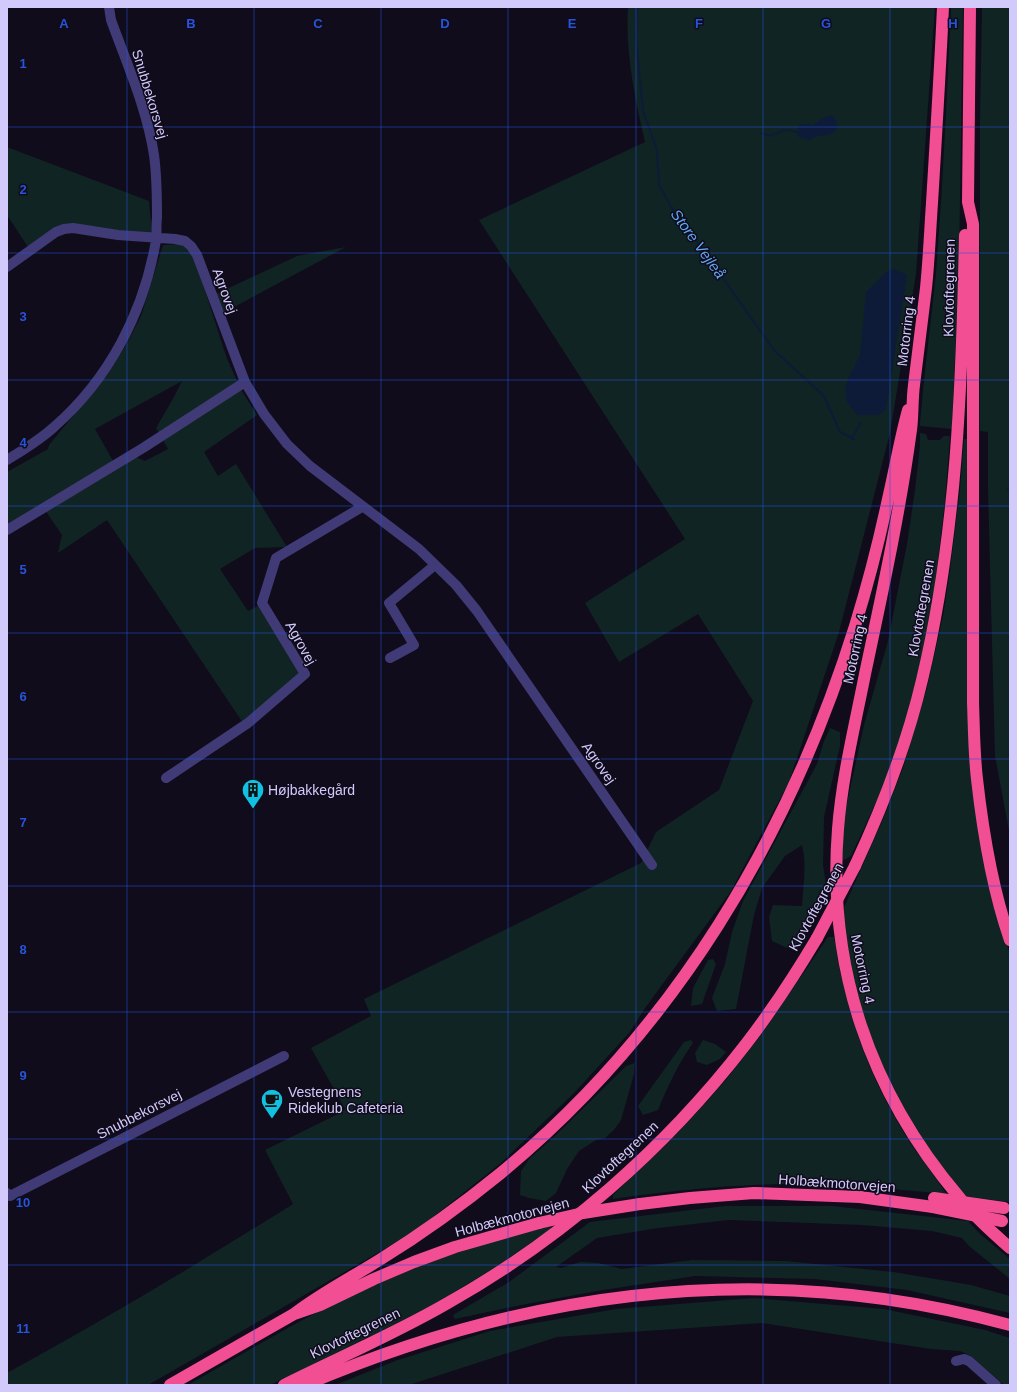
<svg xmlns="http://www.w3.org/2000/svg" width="1017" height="1392" font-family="Helvetica,sans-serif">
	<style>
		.green { fill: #102424 }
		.water { fill: #0d1b39 }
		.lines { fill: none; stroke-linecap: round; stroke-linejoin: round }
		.stream { stroke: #0d1b39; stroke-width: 2 }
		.minor { stroke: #403a77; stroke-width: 10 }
		.highway { stroke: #f24e94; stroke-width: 12 }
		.highway-bridge { stroke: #f24e94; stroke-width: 12 }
		.grid { fill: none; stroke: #2654da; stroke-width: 1; stroke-opacity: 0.55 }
		.labels { text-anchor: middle; stroke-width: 3; stroke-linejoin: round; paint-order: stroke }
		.street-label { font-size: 14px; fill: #d2cafb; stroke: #100c1b }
		.poi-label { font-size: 14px; fill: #d2cafb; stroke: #100c1b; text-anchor: start }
		.water-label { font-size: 15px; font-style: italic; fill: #60a7f4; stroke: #100c1b }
		.grid-label { font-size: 13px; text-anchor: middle; font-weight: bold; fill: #2654da; stroke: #100c1b; stroke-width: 3; stroke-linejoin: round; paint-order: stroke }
	</style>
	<rect width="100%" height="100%" fill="#100c1b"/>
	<path class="green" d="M 628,7 L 935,7 L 916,274 L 890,433 L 839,632 L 789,782 L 731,891 L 645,1008 L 630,1032 L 574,1093 L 501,1163 L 414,1232 L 148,1385 L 7,1385 L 7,1373 C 104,1320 199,1263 293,1204 L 265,1150 L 342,1112 L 345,1109 L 311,1048 L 371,1016 L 364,999 L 641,863 L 656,832 L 719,790 L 753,701 L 698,614 L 619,662 L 585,603 L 685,539 L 479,220 L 645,142 C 635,98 625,53 628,7 Z
		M 951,7 L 963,7 L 959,262 L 952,429 L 920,426 L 920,423 C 924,373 931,323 936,273 C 943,184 947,96 951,7 Z
		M 982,7 L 1010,7 L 1010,836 L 995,756 L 988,489 L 988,432 L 980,431 L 980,120 Z
		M 7,147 L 149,201 L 152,234 L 72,225 L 28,247 L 7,215 Z
		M 183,244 L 194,256 L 226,356 L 240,388 L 257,415 L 204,452 L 218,476 L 236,464 L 287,547 L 255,548 L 220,569 L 248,611 L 258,606 L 301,675 L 243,723 L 107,520 L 58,553 L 62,535 L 45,510 L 134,456 L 145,461 L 168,449 L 156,428 L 174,397 L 182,381 L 95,429 L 113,461 L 7,525 L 7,472 L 48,449 L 49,445 L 107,375 L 125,347 L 141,316 L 163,245 Z
		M 346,247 L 223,313 L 216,294 L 297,256 Z
		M 920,433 L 926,434 L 928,440 L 940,440 L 944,436 L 950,436 L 945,500 L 935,586 L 921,659 L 906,722 L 886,781 L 851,856 L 842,861 L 844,817 L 864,725 L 888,641 L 907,544 L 915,490 L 920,446 Z
		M 964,439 L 969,439 L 971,727 L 1006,943 L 1010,953 L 1010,1202 L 962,1196 L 945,1176 L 889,1085 L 855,993 L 842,912 L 883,819 L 903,768 L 927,688 L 943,616 L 950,571 L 960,489 Z
		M 830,728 L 840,732 L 840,746 L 824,817 L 823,866 L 827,890 L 804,938 L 794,951 L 772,941 L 769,917 L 773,905 L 802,906 C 803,886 807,865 802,845 L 785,856 L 762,888 L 754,915 L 736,1009 L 717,1011 L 712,998 L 725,964 L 732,932 L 743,901 L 817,764 L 824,741 Z
		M 828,937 L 834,937 C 844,1007 868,1076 906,1136 C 918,1156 934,1174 946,1194 C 893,1189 839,1183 785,1184 C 728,1185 670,1191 613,1199 L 613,1195 L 666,1145 L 703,1106 L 725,1081 L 755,1043 L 781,1006 Z
		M 713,959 L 716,964 L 702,1004 L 691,1006 L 693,988 L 708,960 Z
		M 691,1040 L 693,1043 C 678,1064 668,1086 658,1110 L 643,1115 L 638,1106 L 684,1042 Z
		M 703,1040 L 715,1044 L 726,1052 L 720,1059 L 707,1065 L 697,1062 L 695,1053 Z
		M 635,1063 L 634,1074 L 621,1120 L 614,1130 L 605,1138 L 596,1140 L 579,1151 L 567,1169 L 556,1193 L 546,1201 L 529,1198 L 520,1195 L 521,1171 L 530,1158 L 556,1135 L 626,1066 Z
		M 725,1206 L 832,1206 L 968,1221 L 980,1234 L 1010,1259 L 1010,1279 L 969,1246 L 962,1238 L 932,1231 L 862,1225 L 729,1220 L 658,1228 L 597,1238 L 556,1267 L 561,1268 L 580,1262 L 598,1263 L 622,1269 L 692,1260 L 786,1261 L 893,1272 L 971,1285 L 1010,1296 L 1010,1313 L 907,1290 L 815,1279 L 695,1276 L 597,1291 L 521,1305 L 455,1319 L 453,1315 L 509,1282 L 590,1222 Z
		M 549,1227 L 551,1228 L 545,1233 L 497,1266 L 436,1303 L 387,1328 L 270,1385 L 188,1385 C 241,1355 293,1323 348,1297 C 412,1267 480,1242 549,1227 Z
		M 754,1298 L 884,1309 L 985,1330 L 1010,1338 L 1010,1385 L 1004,1385 L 971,1356 L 960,1351 L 931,1349 L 762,1323 L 557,1337 L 409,1385 L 335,1385 L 395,1361 L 490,1331 L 616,1309 Z"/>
	<path class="water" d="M 831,115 C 840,122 840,133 827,135 C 824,136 821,135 818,136 C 815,136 812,139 810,140 L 800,138 L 797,134 L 798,126 L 803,124 L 813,125 L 825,117 Z
		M 894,269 L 907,275 L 886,410 L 878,415 L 857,415 L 847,402 L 845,388 L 849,377 L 860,355 L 866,292 L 886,272 Z"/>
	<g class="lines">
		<path class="stream" d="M 637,7 L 636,40 L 643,111 L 657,150 L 659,185 L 676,215 L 688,229 L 774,350 L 824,396 L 840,432 L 854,439
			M 761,133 C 776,140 775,130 787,130 C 790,130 794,132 797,132
			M 851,439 L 861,423
			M 1007,489 L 1010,491"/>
		<path class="minor" d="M 7,267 L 56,232 L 64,229 L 73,228 L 118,235 L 175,239 L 185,241 L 191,246 L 197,255 L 245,382 L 264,414 L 287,444 L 310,466 L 419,549 L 456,585 L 477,611 L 652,865
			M 7,460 C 23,450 40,440 54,427 C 109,379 144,312 156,240 C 157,233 156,225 157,218 C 157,197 157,176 154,155 C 147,109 127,64 111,20 L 109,7
			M 7,530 L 143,448 L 245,382
			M 390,658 L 414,645 L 389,603 L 435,565
			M 166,778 L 248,723 L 305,674 L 262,603 L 276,558 L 362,507
			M 7,1193 L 10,1196 L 284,1056
			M 956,1361 L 964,1359 L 969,1361 L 996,1385"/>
		<path class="highway" d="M 943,7 C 940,72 936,137 932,203 C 930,231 929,259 926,288 C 922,320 918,352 914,385 C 912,400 913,415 911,430 C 900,512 882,594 865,674 C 855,725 842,777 838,829 C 827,967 870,1092 959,1197 C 974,1216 992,1232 1010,1248
			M 970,7 L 968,202 L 973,224 L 973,703 C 974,728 974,754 977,779 C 983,833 992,888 1010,940
			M 855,866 C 883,806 907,744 922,680 C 957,534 962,384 965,235
			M 640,1204 L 690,1198 L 754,1193 L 860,1197 L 933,1207
			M 294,1314 C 321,1293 351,1278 381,1259 C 423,1233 463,1204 501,1173 C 674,1030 789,838 855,626 C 868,584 879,541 888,499 C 895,469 900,439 908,410
			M 170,1385 L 294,1314 L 320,1305 L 374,1279 L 414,1262 L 455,1247 L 539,1223
			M 284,1385 C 338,1358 394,1334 446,1304 C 562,1239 665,1149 746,1044 C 772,1010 795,975 817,938
			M 305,1385 C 533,1288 770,1259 1010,1325"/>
		<path class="highway-bridge" d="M 817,938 L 855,866
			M 934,1198 L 1004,1208
			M 933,1207 L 1002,1221
			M 539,1223 L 583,1213 L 640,1204"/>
	</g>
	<path class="grid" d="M 127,7 L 127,1385M 254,7 L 254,1385M 381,7 L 381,1385M 508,7 L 508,1385M 636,7 L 636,1385M 763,7 L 763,1385M 890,7 L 890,1385M 7,127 L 1010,127M 7,253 L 1010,253M 7,380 L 1010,380M 7,506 L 1010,506M 7,633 L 1010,633M 7,759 L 1010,759M 7,886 L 1010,886M 7,1012 L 1010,1012M 7,1139 L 1010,1139M 7,1265 L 1010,1265"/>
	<defs>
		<g id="building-pin" transform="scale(1.15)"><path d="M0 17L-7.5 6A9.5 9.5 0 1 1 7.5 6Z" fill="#10c1e1" stroke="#100c1b"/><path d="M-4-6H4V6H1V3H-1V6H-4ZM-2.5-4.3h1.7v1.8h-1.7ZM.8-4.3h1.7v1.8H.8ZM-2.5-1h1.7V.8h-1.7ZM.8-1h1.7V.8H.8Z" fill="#111"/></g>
		<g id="cafe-pin" transform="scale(1.15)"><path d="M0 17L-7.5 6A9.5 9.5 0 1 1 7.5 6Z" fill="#10c1e1" stroke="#100c1b"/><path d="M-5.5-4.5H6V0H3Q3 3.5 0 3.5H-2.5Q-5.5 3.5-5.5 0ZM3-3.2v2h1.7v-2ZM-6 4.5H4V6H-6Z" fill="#111"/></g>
	</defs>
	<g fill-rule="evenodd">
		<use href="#building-pin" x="253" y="790"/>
		<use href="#cafe-pin" x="272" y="1100"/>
	</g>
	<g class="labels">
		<g class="street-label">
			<text transform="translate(150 94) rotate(73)" y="5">Snubbekorsvej</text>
			<text transform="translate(949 288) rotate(-89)" y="5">Klovtoftegrenen</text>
			<text transform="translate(225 291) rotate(70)" y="5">Agrovej</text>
			<text transform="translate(906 331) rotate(-83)" y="5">Motorring 4</text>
			<text transform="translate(921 608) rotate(-80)" y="5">Klovtoftegrenen</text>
			<text transform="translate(301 643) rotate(61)" y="5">Agrovej</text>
			<text transform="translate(855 649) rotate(-78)" y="5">Motorring 4</text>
			<text transform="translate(599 763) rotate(55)" y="5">Agrovej</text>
			<text transform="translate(816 907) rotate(-61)" y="5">Klovtoftegrenen</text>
			<text transform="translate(863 969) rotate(78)" y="5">Motorring 4</text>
			<text transform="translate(139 1114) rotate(-27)" y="5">Snubbekorsvej</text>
			<text transform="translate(620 1157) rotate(-43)" y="5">Klovtoftegrenen</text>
			<text transform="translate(837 1183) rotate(4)" y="5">Holbækmotorvejen</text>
			<text transform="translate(512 1217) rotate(-15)" y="5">Holbækmotorvejen</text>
			<text transform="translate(355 1333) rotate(-26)" y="5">Klovtoftegrenen</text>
		</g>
		<g class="poi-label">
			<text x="268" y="795">Højbakkegård</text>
			<text x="288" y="1097">Vestegnens<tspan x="288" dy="16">Rideklub Cafeteria</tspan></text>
		</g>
		<g class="water-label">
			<text transform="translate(698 244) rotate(54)" y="5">Store Vejleå</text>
		</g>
	</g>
	<g class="grid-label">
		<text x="64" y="28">A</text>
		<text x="191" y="28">B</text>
		<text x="318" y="28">C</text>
		<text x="445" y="28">D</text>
		<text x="572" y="28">E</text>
		<text x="699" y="28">F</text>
		<text x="826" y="28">G</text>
		<text x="953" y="28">H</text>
		<text x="23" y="68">1</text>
		<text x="23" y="194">2</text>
		<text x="23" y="321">3</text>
		<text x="23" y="447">4</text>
		<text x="23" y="574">5</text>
		<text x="23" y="701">6</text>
		<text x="23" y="827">7</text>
		<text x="23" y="954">8</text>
		<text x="23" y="1080">9</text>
		<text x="23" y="1207">10</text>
		<text x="23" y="1333">11</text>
	</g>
	<rect width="1017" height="1392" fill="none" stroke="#d2cafb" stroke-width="16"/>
</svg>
